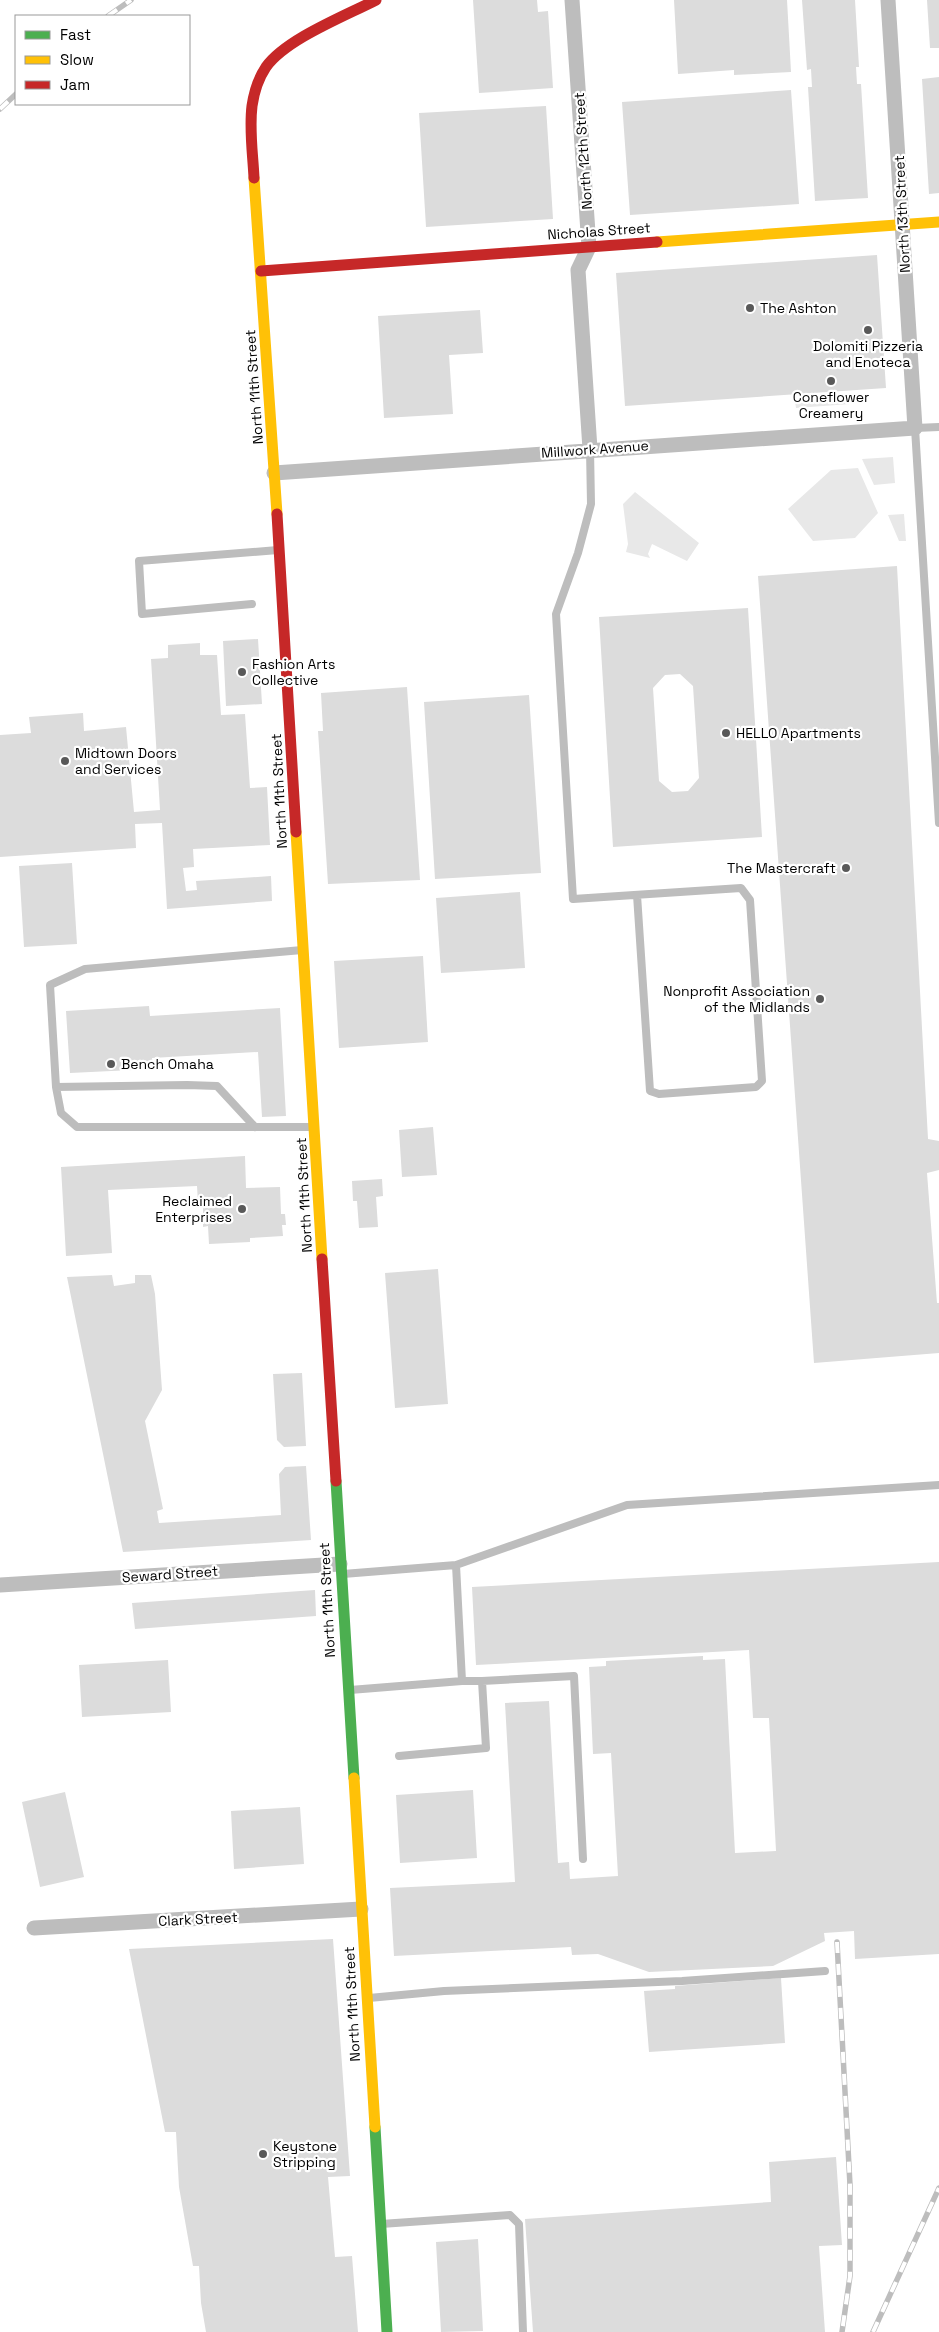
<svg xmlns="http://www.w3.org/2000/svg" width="939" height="2332" font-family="'Space Grotesk',sans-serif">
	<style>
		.green { fill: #e8e8e8 }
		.building { fill: #dcdcdc; fill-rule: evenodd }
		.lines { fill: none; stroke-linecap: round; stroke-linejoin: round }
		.lane { stroke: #bdbdbd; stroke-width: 8 }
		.street { stroke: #bdbdbd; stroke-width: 15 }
		.fast { stroke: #4caf50; stroke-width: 11 }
		.slow { stroke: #ffc107; stroke-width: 11 }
		.jam { stroke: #c62828; stroke-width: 11 }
		.rail-casing { stroke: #bdbdbd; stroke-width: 5.5 }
		.rail { stroke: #fff; stroke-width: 4; stroke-dasharray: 11; stroke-linecap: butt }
		.poi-dot { fill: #595959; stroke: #fff; stroke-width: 2 }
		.labels { text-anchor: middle; stroke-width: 4.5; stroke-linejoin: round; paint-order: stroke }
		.street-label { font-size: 14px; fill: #000; stroke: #fff }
		.poi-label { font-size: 14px; fill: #000; stroke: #fff; text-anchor: start }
	</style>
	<rect width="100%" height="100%" fill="#fff"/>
	<path class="green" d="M 802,400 L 802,403 L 849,400 L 850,404 L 796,408 L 795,401 Z
		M 893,457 L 895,483 L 874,485 L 862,459 Z
		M 858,468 L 878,513 L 855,538 L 813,541 L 788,509 L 831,470 Z
		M 635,492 L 699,543 L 687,561 L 652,544 L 648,554 L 650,558 L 626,552 L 628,544 L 623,504 Z
		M 904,514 L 906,541 L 899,541 L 888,515 Z"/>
	<path class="building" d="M 473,0 L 537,0 L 538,12 L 548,11 L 553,88 L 479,93 Z
		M 674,0 L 787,0 L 791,72 L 734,75 L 734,70 L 678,74 Z
		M 802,0 L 855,0 L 859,67 L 856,67 L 857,84 L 861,84 L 868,198 L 815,201 L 808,87 L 812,87 L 811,69 L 807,70 Z
		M 927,0 L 939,0 L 939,48 L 930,48 Z
		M 939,77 L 939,193 L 929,194 L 922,79 Z
		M 791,90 L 799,204 L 630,215 L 622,102 Z
		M 546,106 L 553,219 L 426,227 L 419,113 Z
		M 877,255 L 886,388 L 625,406 L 616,273 Z
		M 480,310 L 483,353 L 449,355 L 453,414 L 384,418 L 378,316 Z
		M 897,566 L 928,1139 L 939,1141 L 939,1170 L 927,1173 L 937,1303 L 939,1303 L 939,1353 L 814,1363 L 758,576 Z
		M 748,608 L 762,837 L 613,847 L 599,617 ZM 680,674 L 693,686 L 699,778 L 688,791 L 672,792 L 659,781 L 653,688 L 665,675 Z
		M 258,639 L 262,704 L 226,706 L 223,641 Z
		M 200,643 L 200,655 L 217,655 L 221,715 L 245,714 L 250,788 L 267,787 L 270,845 L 193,849 L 194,867 L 183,868 L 186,891 L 197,890 L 196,881 L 271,876 L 272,901 L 167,909 L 162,823 L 135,824 L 136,848 L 0,857 L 0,735 L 31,733 L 29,717 L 83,713 L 84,731 L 126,727 L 134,812 L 160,810 L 151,659 L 168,658 L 168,645 Z
		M 407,687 L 420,880 L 328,884 L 318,731 L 323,731 L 321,693 Z
		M 529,695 L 541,873 L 435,879 L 424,702 Z
		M 72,863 L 77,944 L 24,947 L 19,866 Z
		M 520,892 L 525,968 L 441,973 L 436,898 Z
		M 423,956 L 428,1042 L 339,1048 L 334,961 Z
		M 149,1006 L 150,1016 L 280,1008 L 286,1116 L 262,1117 L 258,1052 L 152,1058 L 153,1069 L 70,1073 L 66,1011 Z
		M 433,1127 L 437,1175 L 402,1177 L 399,1130 Z
		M 245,1156 L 246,1188 L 280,1187 L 281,1214 L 285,1214 L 286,1225 L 282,1225 L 283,1236 L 250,1238 L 250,1242 L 209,1244 L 208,1226 L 203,1227 L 203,1203 L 198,1203 L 197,1186 L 108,1190 L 112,1253 L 66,1256 L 61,1167 Z
		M 382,1179 L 383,1196 L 376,1197 L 378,1227 L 359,1228 L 357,1201 L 353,1201 L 352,1181 Z
		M 438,1269 L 448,1404 L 395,1408 L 385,1273 Z
		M 112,1275 L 114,1286 L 135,1283 L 135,1275 L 151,1275 L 155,1294 L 162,1390 L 145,1421 L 163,1509 L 157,1511 L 159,1523 L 281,1515 L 279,1474 L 285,1467 L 306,1466 L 311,1540 L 123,1552 L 67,1277 Z
		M 302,1373 L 306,1446 L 284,1447 L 277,1440 L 273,1374 Z
		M 939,1562 L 939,1954 L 855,1959 L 854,1931 L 824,1933 L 825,1941 L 773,1966 L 649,1972 L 598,1954 L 572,1955 L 571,1947 L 394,1956 L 390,1888 L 515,1882 L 505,1703 L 549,1701 L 558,1863 L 569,1862 L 570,1879 L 618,1876 L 611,1753 L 593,1754 L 589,1667 L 606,1666 L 606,1661 L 703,1656 L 703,1660 L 725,1659 L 735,1853 L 776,1851 L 769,1718 L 753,1718 L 749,1650 L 476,1665 L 472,1587 Z
		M 315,1590 L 316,1616 L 135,1629 L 132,1603 Z
		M 168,1660 L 171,1712 L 82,1717 L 79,1665 Z
		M 473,1790 L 477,1858 L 400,1863 L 396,1795 Z
		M 65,1792 L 84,1877 L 40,1887 L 22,1802 Z
		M 300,1807 L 304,1864 L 234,1869 L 231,1811 Z
		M 333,1939 L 350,2176 L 328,2177 L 335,2257 L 352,2256 L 358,2332 L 206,2332 L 201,2303 L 199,2266 L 193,2266 L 179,2187 L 176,2132 L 165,2132 L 129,1949 Z
		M 781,1978 L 785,2043 L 649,2052 L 644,1991 L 675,1989 L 675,1986 Z
		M 836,2157 L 842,2245 L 819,2246 L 825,2332 L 533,2332 L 525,2219 L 771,2202 L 769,2162 Z
		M 478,2239 L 483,2331 L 441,2332 L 436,2242 Z"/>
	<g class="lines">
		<path class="lane" d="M 939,427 L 915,428 L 939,823
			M 590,449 L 591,504 L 578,553 L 556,614 L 573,899 L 741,888 L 750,900 L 762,1081 L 756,1087 L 659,1094 L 650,1091 L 637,895
			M 252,604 L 142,614 L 139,561 L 278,550
			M 302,950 L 85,969 L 50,985 L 56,1087 L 61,1113 L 77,1127 L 314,1127
			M 56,1087 L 187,1085 L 217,1086 L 255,1127
			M 456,1565 L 627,1505 L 939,1485
			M 343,1574 L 456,1565 L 462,1681 L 350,1690
			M 482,1681 L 574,1676 L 583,1859
			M 399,1756 L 486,1748 L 482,1681 L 462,1681
			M 369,1998 L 444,1991 L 682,1981 L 825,1971
			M 381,2224 L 510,2215 L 519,2224 L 523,2332"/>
		<path class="street" d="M 572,0 L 589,247 L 578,270 L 590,449
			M 274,473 L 915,428 L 888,0
			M 0,1585 L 340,1564
			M 34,1928 L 361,1909"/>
		<path class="fast" d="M 336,1481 L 354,1778
			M 375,2127 L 387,2332"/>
		<path class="slow" d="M 254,178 L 277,514
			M 657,242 L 939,222
			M 296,832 L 322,1259
			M 354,1778 L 375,2127"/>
		<path class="jam" d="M 254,178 C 253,155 249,130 252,106 C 254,92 258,79 266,67 C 286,39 345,16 376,0
			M 261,271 L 657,242
			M 277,514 L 296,832
			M 322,1259 L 336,1481"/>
		<g class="rail-casing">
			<path id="rail" d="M 108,16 L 131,0
				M 0,109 L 16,94
				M 837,1942 L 850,2185 L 850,2276 L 842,2332
				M 873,2332 L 939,2188"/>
		</g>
		<use href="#rail" class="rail"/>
	</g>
	<g class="poi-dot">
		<circle cx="750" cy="308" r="5"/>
		<circle cx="868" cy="330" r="5"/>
		<circle cx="831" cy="381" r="5"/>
		<circle cx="242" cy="672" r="5"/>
		<circle cx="726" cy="733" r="5"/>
		<circle cx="65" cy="761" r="5"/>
		<circle cx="846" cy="868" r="5"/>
		<circle cx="820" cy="999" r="5"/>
		<circle cx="111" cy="1064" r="5"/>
		<circle cx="242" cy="1209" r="5"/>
		<circle cx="263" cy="2154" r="5"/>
	</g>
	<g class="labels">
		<g class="street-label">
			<text transform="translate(583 151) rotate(-94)" y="5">North 12th Street</text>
			<text transform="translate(902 214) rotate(-93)" y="5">North 13th Street</text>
			<text transform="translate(599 231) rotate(-4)" y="5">Nicholas Street</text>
			<text transform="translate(254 387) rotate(-94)" y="5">North 11th Street</text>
			<text transform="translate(595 449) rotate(-4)" y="5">Millwork Avenue</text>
			<text transform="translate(279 791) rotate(-93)" y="5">North 11th Street</text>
			<text transform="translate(304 1195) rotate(-93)" y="5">North 11th Street</text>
			<text transform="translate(170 1574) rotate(-4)" y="5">Seward Street</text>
			<text transform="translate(327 1600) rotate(-93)" y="5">North 11th Street</text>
			<text transform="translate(198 1919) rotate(-3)" y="5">Clark Street</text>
			<text transform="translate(352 2004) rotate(-93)" y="5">North 11th Street</text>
		</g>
		<g class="poi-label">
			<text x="760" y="313">The Ashton</text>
			<text x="868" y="351" text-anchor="middle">Dolomiti Pizzeria<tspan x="868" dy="16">and Enoteca</tspan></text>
			<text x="831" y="402" text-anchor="middle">Coneflower<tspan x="831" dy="16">Creamery</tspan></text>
			<text x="252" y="669">Fashion Arts<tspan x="252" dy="16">Collective</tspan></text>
			<text x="736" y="738">HELLO Apartments</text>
			<text x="75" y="758">Midtown Doors<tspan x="75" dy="16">and Services</tspan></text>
			<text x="836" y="873" text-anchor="end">The Mastercraft</text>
			<text x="810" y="996" text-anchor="end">Nonprofit Association<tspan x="810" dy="16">of the Midlands</tspan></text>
			<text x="121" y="1069">Bench Omaha</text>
			<text x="232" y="1206" text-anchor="end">Reclaimed<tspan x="232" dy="16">Enterprises</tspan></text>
			<text x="273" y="2151">Keystone<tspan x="273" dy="16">Stripping</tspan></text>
		</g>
	</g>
	<rect x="15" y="15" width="175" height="90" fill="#ffffff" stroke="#999999"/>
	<rect x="25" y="31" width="25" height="8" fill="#4caf50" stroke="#999999"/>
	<text x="60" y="40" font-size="15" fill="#000000">Fast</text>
	<rect x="25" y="56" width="25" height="8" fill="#ffc107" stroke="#999999"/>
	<text x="60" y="65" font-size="15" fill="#000000">Slow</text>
	<rect x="25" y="81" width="25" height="8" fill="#c62828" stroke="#999999"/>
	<text x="60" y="90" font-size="15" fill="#000000">Jam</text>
</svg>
